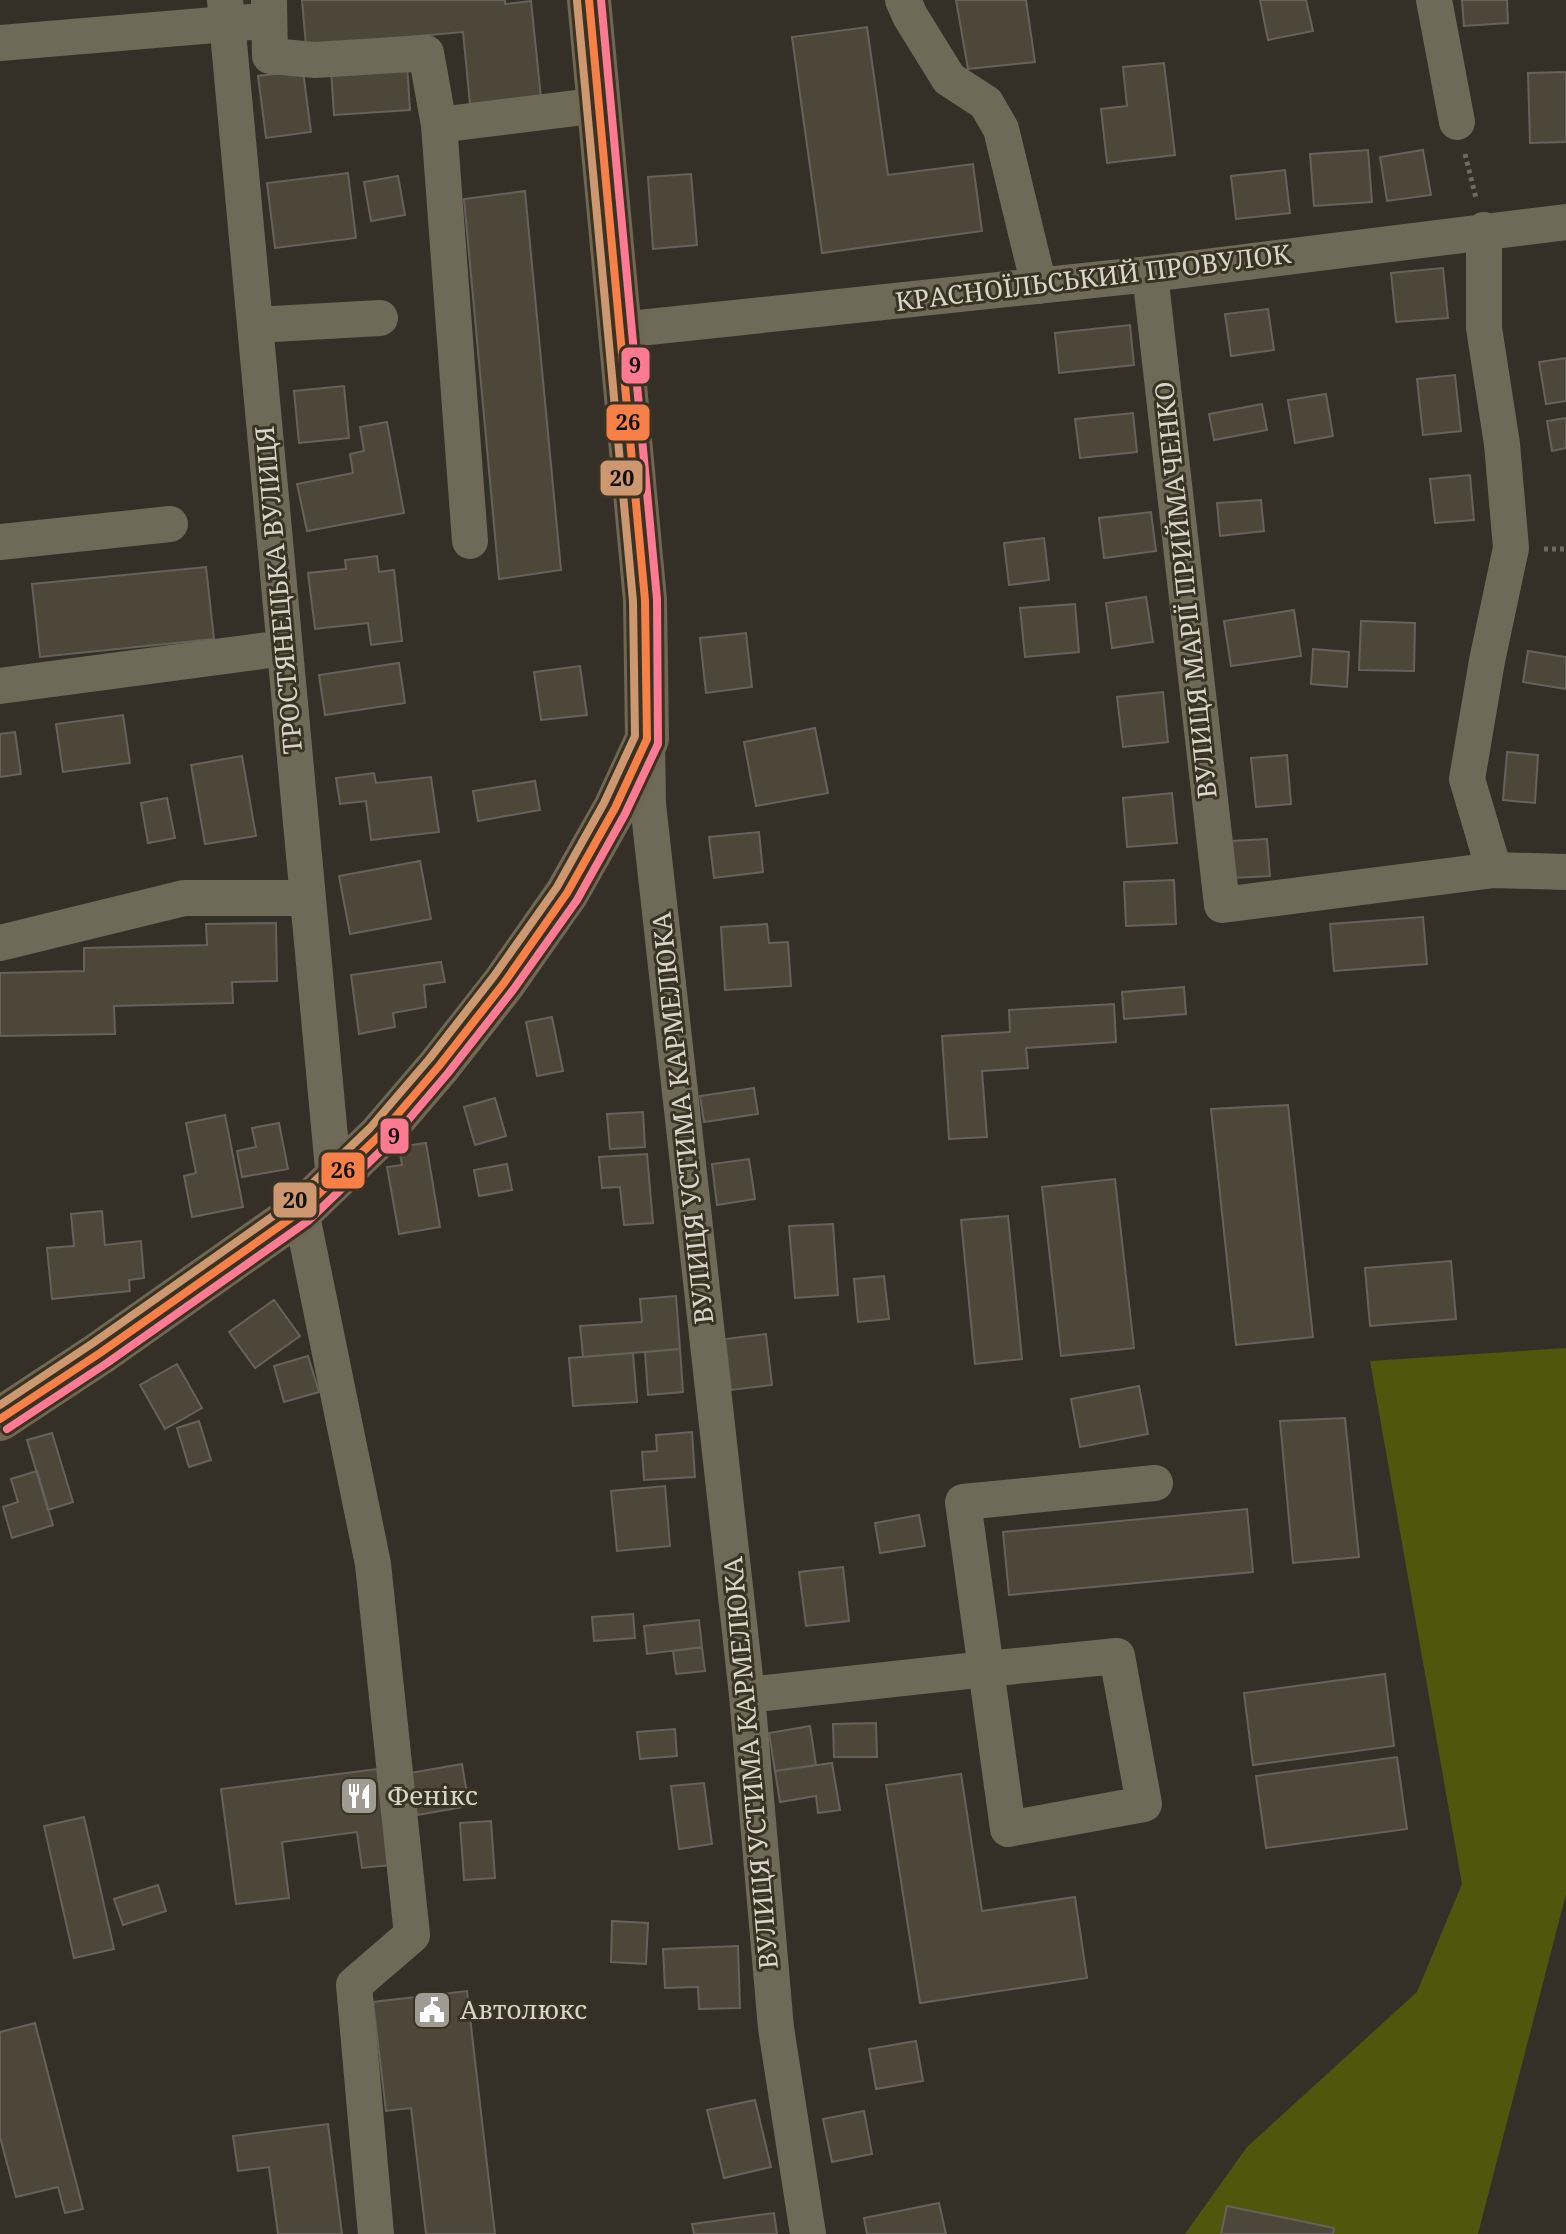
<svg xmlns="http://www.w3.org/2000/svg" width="1566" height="2234" font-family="'Noto Serif',serif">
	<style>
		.grass { fill: #50570d }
		.building { fill: #4e4639; stroke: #66625b; stroke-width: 2 }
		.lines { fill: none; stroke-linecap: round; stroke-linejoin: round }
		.path { stroke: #6f6a5e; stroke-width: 5; stroke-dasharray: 4 4; stroke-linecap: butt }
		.minor { stroke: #6f6958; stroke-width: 36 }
		.major { stroke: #706753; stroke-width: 44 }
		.bus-1-casing { stroke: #3a3222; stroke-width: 14 }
		.bus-2-casing { stroke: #3a3222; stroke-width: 14 }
		.bus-3-casing { stroke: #3a3222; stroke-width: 14 }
		.bus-1 { stroke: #f78048; stroke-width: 8 }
		.bus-2 { stroke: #fe7a93; stroke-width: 8 }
		.bus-3 { stroke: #cd976f; stroke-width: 8 }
		.labels { text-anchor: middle; stroke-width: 6; stroke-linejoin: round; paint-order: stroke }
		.street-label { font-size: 26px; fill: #dad5cb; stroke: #3a3222 }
		.poi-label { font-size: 26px; fill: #dad5cb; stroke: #3a3222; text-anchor: start }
		.line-badge { stroke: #3a3222; stroke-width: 3 }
		.pale-badge-label { font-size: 22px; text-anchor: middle; font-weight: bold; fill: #111 }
	</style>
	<rect width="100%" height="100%" fill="#343028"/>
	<path class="grass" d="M 1566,1348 L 1566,1894 L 1478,2234 L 1185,2234 L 1247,2147 L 1417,1992 L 1462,1884 L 1370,1361 Z"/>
	<path class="building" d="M 302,0 L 505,0 L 505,4 L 531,1 L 541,98 L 470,104 L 463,32 L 306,46 Z
		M 956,0 L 1026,0 L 1035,62 L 968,69 Z
		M 1260,0 L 1306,0 L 1313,31 L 1268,40 Z
		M 1462,0 L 1507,0 L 1508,23 L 1464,26 Z
		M 867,27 L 888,175 L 973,164 L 982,231 L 822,253 L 792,37 Z
		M 1164,63 L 1175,155 L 1107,163 L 1101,109 L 1127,106 L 1123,67 Z
		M 407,64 L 410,110 L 334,115 L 331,69 Z
		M 303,71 L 311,132 L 266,138 L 258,76 Z
		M 1566,72 L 1566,142 L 1530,143 L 1528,73 Z
		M 1368,150 L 1372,202 L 1314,206 L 1310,154 Z
		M 1423,150 L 1431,195 L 1387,201 L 1380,157 Z
		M 1285,170 L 1290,213 L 1236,219 L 1231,176 Z
		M 348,173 L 356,238 L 275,248 L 267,183 Z
		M 691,174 L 697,245 L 653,249 L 648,177 Z
		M 398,176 L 405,215 L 371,221 L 364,182 Z
		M 525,191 L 561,570 L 499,579 L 464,199 Z
		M 1443,268 L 1448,318 L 1396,322 L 1391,273 Z
		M 1268,309 L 1274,350 L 1231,356 L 1225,314 Z
		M 1130,325 L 1134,365 L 1059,373 L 1055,333 Z
		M 1566,358 L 1566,401 L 1546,404 L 1539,362 Z
		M 1455,375 L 1461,431 L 1423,435 L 1417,379 Z
		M 344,386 L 349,438 L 299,443 L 294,391 Z
		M 1326,394 L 1333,436 L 1295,443 L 1288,400 Z
		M 1262,404 L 1267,430 L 1214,440 L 1209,414 Z
		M 1133,413 L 1137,452 L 1080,458 L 1075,419 Z
		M 1566,418 L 1566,448 L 1552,451 L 1547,421 Z
		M 387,422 L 404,513 L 307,531 L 297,484 L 353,473 L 350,454 L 364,451 L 360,427 Z
		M 1470,475 L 1474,520 L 1435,523 L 1430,479 Z
		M 1261,500 L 1264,531 L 1220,536 L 1217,503 Z
		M 1151,512 L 1156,551 L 1104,558 L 1099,518 Z
		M 1044,538 L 1049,580 L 1009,585 L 1004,543 Z
		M 377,556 L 379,572 L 394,570 L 402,641 L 371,645 L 368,623 L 315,629 L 308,573 L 346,569 L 345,560 Z
		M 206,567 L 214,639 L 40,657 L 32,584 Z
		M 1146,597 L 1153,642 L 1112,648 L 1106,603 Z
		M 1075,604 L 1079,652 L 1025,657 L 1020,608 Z
		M 1294,610 L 1301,656 L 1231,666 L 1224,621 Z
		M 1361,621 L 1415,623 L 1414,671 L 1359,670 Z
		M 746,633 L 752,687 L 706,693 L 700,638 Z
		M 1313,649 L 1349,652 L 1347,687 L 1311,684 Z
		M 1528,651 L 1566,657 L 1566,689 L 1523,682 Z
		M 399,663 L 405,703 L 325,715 L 319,675 Z
		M 580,666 L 587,715 L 541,720 L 534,672 Z
		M 1163,692 L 1168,742 L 1123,747 L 1117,697 Z
		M 123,715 L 130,763 L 63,772 L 56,724 Z
		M 815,728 L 828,793 L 756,806 L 744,742 Z
		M 15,732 L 21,774 L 0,777 L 0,734 Z
		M 1507,752 L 1538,755 L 1535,803 L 1503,800 Z
		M 1287,755 L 1291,804 L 1256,807 L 1251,758 Z
		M 242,756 L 256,836 L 205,844 L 191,765 Z
		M 374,773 L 376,783 L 431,777 L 439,832 L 371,840 L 366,801 L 340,804 L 336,778 Z
		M 535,781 L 540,810 L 478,821 L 473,791 Z
		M 1172,793 L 1177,843 L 1127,847 L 1123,798 Z
		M 167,798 L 175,838 L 148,843 L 141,803 Z
		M 759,832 L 763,872 L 714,878 L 709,837 Z
		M 1267,839 L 1270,876 L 1233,878 L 1231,841 Z
		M 420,861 L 431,919 L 350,934 L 339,876 Z
		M 1174,880 L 1176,924 L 1126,926 L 1124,882 Z
		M 1423,917 L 1427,964 L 1334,971 L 1330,924 Z
		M 276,923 L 277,981 L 232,982 L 233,1003 L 114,1006 L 115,1034 L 0,1036 L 0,973 L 84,971 L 84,948 L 207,945 L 206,924 Z
		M 767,924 L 769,943 L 788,942 L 791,986 L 725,990 L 721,927 Z
		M 441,962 L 445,982 L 424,985 L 426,1007 L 393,1013 L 395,1027 L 359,1034 L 351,975 Z
		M 1184,987 L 1186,1014 L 1124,1019 L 1122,992 Z
		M 1114,1004 L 1116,1042 L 1026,1048 L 1028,1068 L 982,1071 L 987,1137 L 949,1139 L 942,1036 L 1010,1032 L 1009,1010 Z
		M 552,1017 L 563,1071 L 537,1076 L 526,1022 Z
		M 754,1088 L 758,1114 L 704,1122 L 700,1096 Z
		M 495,1098 L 506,1136 L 475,1145 L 464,1107 Z
		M 1288,1105 L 1313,1337 L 1236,1345 L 1211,1109 Z
		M 643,1112 L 645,1147 L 610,1149 L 607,1114 Z
		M 225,1115 L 243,1207 L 192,1217 L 184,1176 L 196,1173 L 186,1123 Z
		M 279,1123 L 288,1169 L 242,1177 L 237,1151 L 256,1147 L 252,1128 Z
		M 426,1143 L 440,1227 L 399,1234 L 387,1167 L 402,1165 L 399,1147 Z
		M 647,1154 L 653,1223 L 624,1225 L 620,1187 L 602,1188 L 599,1157 Z
		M 749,1159 L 755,1199 L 717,1205 L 712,1164 Z
		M 507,1164 L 512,1190 L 479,1196 L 474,1170 Z
		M 1115,1179 L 1134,1348 L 1061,1356 L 1042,1187 Z
		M 102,1211 L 105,1245 L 141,1241 L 144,1278 L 129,1280 L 130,1291 L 52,1299 L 47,1248 L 74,1246 L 71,1214 Z
		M 1008,1216 L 1022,1359 L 975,1364 L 961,1220 Z
		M 833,1224 L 838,1295 L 795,1298 L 789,1226 Z
		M 1451,1261 L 1456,1319 L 1370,1326 L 1365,1268 Z
		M 884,1276 L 889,1319 L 858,1322 L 854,1279 Z
		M 676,1296 L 680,1349 L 583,1357 L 580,1326 L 642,1322 L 640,1299 Z
		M 274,1300 L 300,1336 L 255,1368 L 229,1332 Z
		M 766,1334 L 772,1385 L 731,1390 L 725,1339 Z
		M 680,1349 L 683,1392 L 648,1395 L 645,1352 Z
		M 633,1353 L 637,1402 L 573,1406 L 569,1358 Z
		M 308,1356 L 319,1392 L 284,1402 L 274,1366 Z
		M 177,1364 L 202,1408 L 165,1429 L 140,1385 Z
		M 1139,1386 L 1148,1434 L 1080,1447 L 1071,1399 Z
		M 1345,1418 L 1359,1557 L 1293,1563 L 1280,1421 Z
		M 199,1421 L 211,1460 L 189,1467 L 177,1428 Z
		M 692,1432 L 695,1477 L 644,1480 L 642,1452 L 657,1451 L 656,1435 Z
		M 52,1433 L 73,1502 L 48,1510 L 27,1440 Z
		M 37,1471 L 53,1525 L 12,1538 L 3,1507 L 18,1502 L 11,1479 Z
		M 665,1486 L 670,1546 L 617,1551 L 611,1491 Z
		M 1247,1509 L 1253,1572 L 1009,1595 L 1003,1532 Z
		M 919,1515 L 925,1546 L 880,1553 L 875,1523 Z
		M 843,1567 L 849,1621 L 806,1626 L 799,1572 Z
		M 633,1614 L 635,1638 L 594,1641 L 592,1617 Z
		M 699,1620 L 702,1647 L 647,1654 L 644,1626 Z
		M 702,1647 L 705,1671 L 676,1674 L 673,1651 Z
		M 1385,1674 L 1394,1746 L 1253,1765 L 1244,1693 Z
		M 876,1723 L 877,1757 L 834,1757 L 833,1724 Z
		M 810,1726 L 816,1765 L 775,1771 L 769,1733 Z
		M 675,1729 L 677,1756 L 640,1759 L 637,1732 Z
		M 1397,1757 L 1407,1829 L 1266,1848 L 1256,1776 Z
		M 832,1763 L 840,1810 L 818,1813 L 816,1796 L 780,1802 L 775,1771 Z
		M 462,1764 L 469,1806 L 417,1815 L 410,1773 Z
		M 377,1769 L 390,1865 L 362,1868 L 357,1832 L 282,1842 L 289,1898 L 236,1904 L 221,1789 Z
		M 961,1774 L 982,1911 L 1075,1897 L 1087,1978 L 920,2003 L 886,1785 Z
		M 704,1783 L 712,1844 L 679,1849 L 671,1786 Z
		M 84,1817 L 114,1949 L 74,1958 L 44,1826 Z
		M 491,1821 L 495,1878 L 464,1880 L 460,1823 Z
		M 158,1885 L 166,1911 L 123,1925 L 114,1899 Z
		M 612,1921 L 648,1923 L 646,1964 L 611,1962 Z
		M 738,1946 L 740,2008 L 699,2009 L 698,1987 L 665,1988 L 663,1949 Z
		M 467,1991 L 495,2234 L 426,2234 L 411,2108 L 386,2111 L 373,2002 Z
		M 35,2023 L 83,2209 L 65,2213 L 58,2187 L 16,2197 L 0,2137 L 0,2032 Z
		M 916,2041 L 923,2081 L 876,2089 L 869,2049 Z
		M 755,2100 L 771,2167 L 724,2178 L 707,2110 Z
		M 864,2111 L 872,2154 L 832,2162 L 823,2119 Z
		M 328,2124 L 342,2234 L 278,2234 L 269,2167 L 238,2171 L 233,2136 Z
		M 939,2203 L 946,2234 L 867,2234 L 864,2218 Z
		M 1227,2206 L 1334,2228 L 1333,2234 L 1221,2234 Z
		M 774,2213 L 777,2234 L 694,2234 L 692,2224 Z"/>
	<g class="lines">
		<path class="path" d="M 1465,154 L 1476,198
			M 1544,549 L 1566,549"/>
		<path class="minor" d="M 225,0 L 334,1180
			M 269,0 L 270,56 L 315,60 L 426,53 L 439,125 L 470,541
			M 903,0 L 910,16 L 949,79 L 986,103 L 1001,129 L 1039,286
			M 1434,0 L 1457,122
			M 0,43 L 250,22
			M 439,125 L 600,105
			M 1484,230 L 1484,328 L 1502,444 L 1511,548 L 1487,661 L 1467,779 L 1494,870
			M 1150,274 L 1222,905 L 1494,870 L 1566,872
			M 255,325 L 380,318
			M 620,330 L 1150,274 L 1566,222
			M 0,542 L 170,524
			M 0,686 L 284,648
			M 647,741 L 648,804 L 747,1695 L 776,2028 L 808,2234
			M 0,943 L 184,898 L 307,898
			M 301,1211 L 373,1564 L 412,1935 L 354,1985 L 376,2234
			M 747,1695 L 986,1669 L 1008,1829 L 1144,1804 L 1117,1656 L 986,1669 L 963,1502 L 1155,1483"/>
		<path class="major" d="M 0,1419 L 100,1353 L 301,1211 L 379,1136 L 439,1066 L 504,983 L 567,893 L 615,808 L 647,739 L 645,600 L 589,0"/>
		<g class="bus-1-casing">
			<path id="bus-1" d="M 0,1419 L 100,1353 L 301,1211 L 379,1136 L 439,1066 L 504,983 L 567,893 L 615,808 L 647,739 L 645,600 L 589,0"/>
		</g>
		<g class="bus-2-casing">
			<path id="bus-2" d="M 7,1429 L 107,1363 L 308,1221 L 387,1145 L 448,1073 L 513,990 L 577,900 L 625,814 L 658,744 L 657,599 L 601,0"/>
		</g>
		<g class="bus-3-casing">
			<path id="bus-3" d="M 0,1405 L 93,1343 L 293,1202 L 370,1128 L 430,1058 L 494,976 L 557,887 L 604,803 L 635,736 L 633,601 L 577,1"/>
		</g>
		<use href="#bus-1" class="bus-1"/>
		<use href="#bus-2" class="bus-2"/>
		<use href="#bus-3" class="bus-3"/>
	</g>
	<defs>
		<g id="restaurant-square" transform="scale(2)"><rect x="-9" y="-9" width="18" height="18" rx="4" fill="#a09b92" stroke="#3a3222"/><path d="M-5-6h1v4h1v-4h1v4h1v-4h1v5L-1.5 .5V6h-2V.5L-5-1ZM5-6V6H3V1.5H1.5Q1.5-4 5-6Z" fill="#fff"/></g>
		<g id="civic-square" transform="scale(2)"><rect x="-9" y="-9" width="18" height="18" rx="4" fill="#a09b92" stroke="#3a3222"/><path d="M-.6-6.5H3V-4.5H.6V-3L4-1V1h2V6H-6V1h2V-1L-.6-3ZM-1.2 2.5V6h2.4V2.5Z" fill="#fff"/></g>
	</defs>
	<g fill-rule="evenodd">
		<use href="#restaurant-square" x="359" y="1796"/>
		<use href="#civic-square" x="432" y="2010"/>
	</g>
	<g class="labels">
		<g class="street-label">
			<text transform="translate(1093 278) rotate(-7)" y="9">КРАСНОЇЛЬСЬКИЙ ПРОВУЛОК</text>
			<text transform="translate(279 590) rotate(-95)" y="9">ТРОСТЯНЕЦЬКА ВУЛИЦЯ</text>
			<text transform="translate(1186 590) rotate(-96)" y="9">ВУЛИЦЯ МАРІЇ ПРИЙМАЧЕНКО</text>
			<text transform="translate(683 1118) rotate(-96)" y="9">ВУЛИЦЯ УСТИМА КАРМЕЛЮКА</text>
			<text transform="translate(751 1763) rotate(-95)" y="9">ВУЛИЦЯ УСТИМА КАРМЕЛЮКА</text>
		</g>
		<g class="poi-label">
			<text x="387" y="1805">Фенікс</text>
			<text x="460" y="2019">Автолюкс</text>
		</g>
	</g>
	<g class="line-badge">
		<rect x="620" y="346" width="31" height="39" rx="8" fill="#fe7a93"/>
		<rect x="605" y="403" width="46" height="39" rx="8" fill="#f78048"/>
		<rect x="599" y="459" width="45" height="38" rx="8" fill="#cd976f"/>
		<rect x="379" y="1117" width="31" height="38" rx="8" fill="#fe7a93"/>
		<rect x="320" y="1151" width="46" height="39" rx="8" fill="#f78048"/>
		<rect x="272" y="1181" width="46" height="38" rx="8" fill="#cd976f"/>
	</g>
	<g class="pale-badge-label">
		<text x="635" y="373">9</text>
		<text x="628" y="430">26</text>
		<text x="622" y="486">20</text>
		<text x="394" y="1144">9</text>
		<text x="343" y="1178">26</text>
		<text x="295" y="1208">20</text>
	</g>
</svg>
